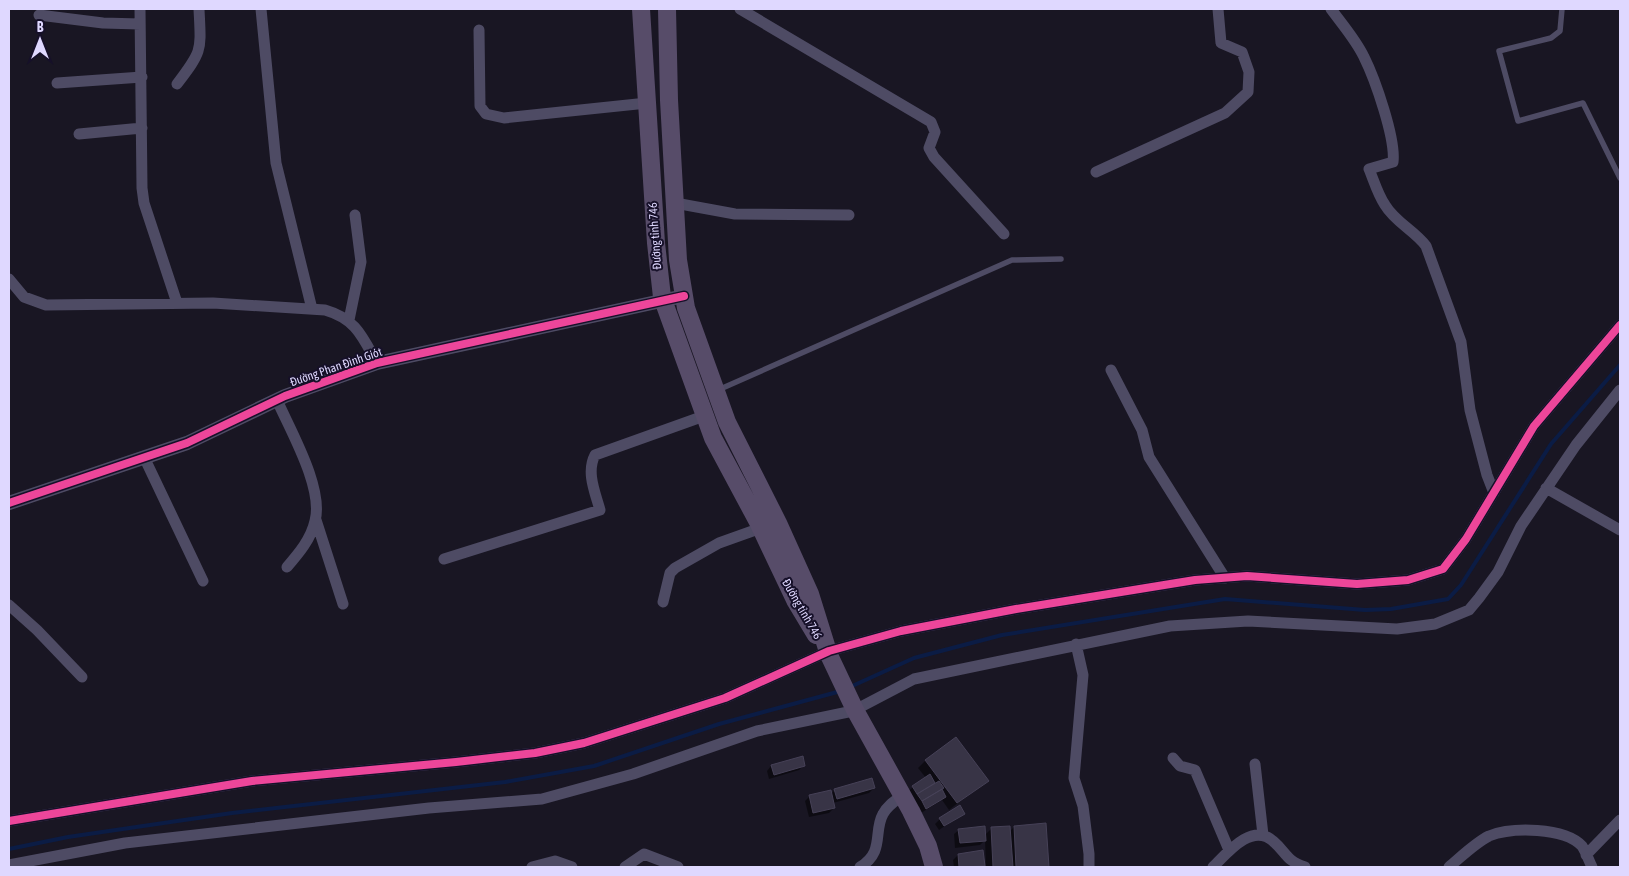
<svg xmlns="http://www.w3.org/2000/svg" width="1629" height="876" font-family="'Asap Condensed',sans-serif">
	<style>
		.shadow { fill: #0007 }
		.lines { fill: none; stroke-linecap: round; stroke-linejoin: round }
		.stream { stroke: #0b1c45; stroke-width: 4 }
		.building { fill: #383446; stroke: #464157 }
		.service { stroke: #4e4b64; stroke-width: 5.5 }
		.minor { stroke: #4e4b64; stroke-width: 11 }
		.tertiary { stroke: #4e4b64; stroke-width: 14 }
		.primary { stroke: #574c69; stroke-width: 18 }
		.cycleway-casing { stroke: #161029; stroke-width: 11 }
		.cycleway { stroke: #ed469a; stroke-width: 8 }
		.labels { text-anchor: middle; stroke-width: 4; stroke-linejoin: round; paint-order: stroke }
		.street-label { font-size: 12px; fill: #dfd8ff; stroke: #161029 }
	</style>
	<rect width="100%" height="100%" fill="#191623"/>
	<path class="shadow" d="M 802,758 L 804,765 L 799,770 L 769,779 L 767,771 L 771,766 Z
		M 926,760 L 987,780 L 949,810 L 942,800 L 921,813 L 908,791 L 926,778 L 918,768 Z
		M 874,788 L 869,793 L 833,803 L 834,808 L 829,813 L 809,817 L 805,801 L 810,796 L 831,794 L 835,790 Z
		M 964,813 L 939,830 L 935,824 L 940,819 Z
		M 1045,825 L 1048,867 L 986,867 L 985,840 L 980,845 L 955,848 L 954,834 L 959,830 L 984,836 L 992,828 L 1009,832 L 1014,827 Z
		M 958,855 L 985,865 L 982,867 L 954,867 L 953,860 Z"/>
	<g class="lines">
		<path class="stream" d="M 850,687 L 914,658 L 1002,635 L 1225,599 L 1365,610 L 1391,609 L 1448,599 L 1461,585 L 1551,444 L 1620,365
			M 9,849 L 68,837 L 232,813 L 505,782 L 594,766 L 719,724 L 841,691"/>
	</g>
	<path class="building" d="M 956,737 L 989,781 L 957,803 L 925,760 Z
		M 803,756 L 805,766 L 774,775 L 771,765 Z
		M 930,774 L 935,783 L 917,794 L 912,786 Z
		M 872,778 L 875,788 L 837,799 L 834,789 Z
		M 939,781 L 944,788 L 922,801 L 917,794 Z
		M 942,789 L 946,797 L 926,809 L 922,801 Z
		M 831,790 L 835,808 L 813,813 L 809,795 Z
		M 960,805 L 965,814 L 944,826 L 939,818 Z
		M 1046,823 L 1049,867 L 1016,867 L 1014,826 Z
		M 985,826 L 986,841 L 960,843 L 958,829 Z
		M 1010,826 L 1013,867 L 993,867 L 991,827 Z
		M 983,850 L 985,866 L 959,867 L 958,854 Z"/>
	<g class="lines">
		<path class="service" d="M 1562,9 L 1560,31 L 1551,38 L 1499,51 L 1518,121 L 1583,103 L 1620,178
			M 718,390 L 1012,260 L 1061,259"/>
		<path class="minor" d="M 140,9 L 142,188 L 144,203 L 177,303
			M 261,9 L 276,163 L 312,309
			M 740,9 L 931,122 L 935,132 L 929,148 L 934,157 L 1004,234
			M 1331,9 C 1342,24 1356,40 1364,57 C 1375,79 1396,139 1393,162 L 1369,169 C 1374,181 1378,195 1385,205 C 1395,222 1415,231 1426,246 L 1461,342 L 1470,410 L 1487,475 L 1494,493
			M 39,15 L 103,23 L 140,24
			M 479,30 L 480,106 L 486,114 L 504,118 L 647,103
			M 57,83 L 142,77
			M 177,84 C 203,50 201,51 199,9
			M 79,134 L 142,128
			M 1096,172 L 1225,113 L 1248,92 L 1249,72 L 1242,52 L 1221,43 L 1218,9
			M 675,203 L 735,214 L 849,215
			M 9,279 L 24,297 L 46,305 L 213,303 L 325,310 C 356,319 362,336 377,363
			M 349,320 L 361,262 L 355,215
			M 1111,370 L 1142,430 L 1149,457 L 1225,578
			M 277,400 C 290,430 324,488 315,521 C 311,539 299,553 287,567
			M 144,457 L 203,581
			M 1546,488 L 1620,530
			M 316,520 L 343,604
			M 444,559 L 600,510 C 595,492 586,472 595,455 L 704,416
			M 663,602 L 670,573 L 675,568 L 719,543 L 761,528
			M 9,605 L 37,630 L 82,677
			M 1076,644 L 1083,675 L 1074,778 L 1083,806 L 1089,854 L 1089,867
			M 1173,758 L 1180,766 L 1195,770 L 1229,850
			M 1255,764 L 1263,835
			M 9,821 L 252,781 L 456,762 L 535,753 L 584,743 L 725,698 L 829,651 L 901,631 L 1016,609 L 1195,580 L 1247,576 L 1357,584 L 1408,580 L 1443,569 L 1466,539 L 1534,426 L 1620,325
			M 1586,855 L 1620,820
			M 9,865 L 125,843 L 429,808 L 542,799 L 633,774 L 757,731 L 853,711 L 914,679 L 1170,626 L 1248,621 L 1397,629 L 1435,624 L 1469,610 L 1479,598 L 1498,572 L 1521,526 L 1576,445 L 1620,390
			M 532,867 L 555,861 L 572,867
			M 625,867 L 644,854 L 678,867
			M 860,867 C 885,852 873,832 883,814 C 887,806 895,801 903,795
			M 1213,867 C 1227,853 1252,822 1273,841 C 1287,853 1285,860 1305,867
			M 1449,867 C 1461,857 1475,843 1489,836 C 1512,827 1564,827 1582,846 C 1586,852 1589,861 1592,867"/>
		<path class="tertiary" d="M 9,503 L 187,443 L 285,396 L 377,363 L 684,296"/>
		<path class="primary" d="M 641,9 L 656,243 L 662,297 L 713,438 L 758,522 L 795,600 L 816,635
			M 667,9 L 669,100 L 678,260 L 686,308 L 727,422 L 778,523 L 810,594 L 829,655 L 855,710 L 911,811 L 928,846 L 934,867"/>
		<g class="cycleway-casing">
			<path id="cycleway" d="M 9,503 L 187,443 L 285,396 L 377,363 L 684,296
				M 9,821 L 252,781 L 456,762 L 535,753 L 584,743 L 725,698 L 829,651 L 901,631 L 1016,609 L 1195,580 L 1247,576 L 1357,584 L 1408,580 L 1443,569 L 1466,539 L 1534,426 L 1620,325"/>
		</g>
		<use href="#cycleway" class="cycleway"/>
	</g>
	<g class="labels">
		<g class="street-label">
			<text transform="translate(655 236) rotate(-94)" y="4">Đường tỉnh 746</text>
			<text transform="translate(336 367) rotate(-19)" y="4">Đường Phan Đình Giót</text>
			<text transform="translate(802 609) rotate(60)" y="4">Đường tỉnh 746</text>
		</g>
	</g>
	<rect width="1629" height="876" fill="none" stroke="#dfd8ff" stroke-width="20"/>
	<g transform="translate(40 40)" stroke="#161029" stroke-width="4" paint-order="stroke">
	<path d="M0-4L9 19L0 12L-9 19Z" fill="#dfd8ff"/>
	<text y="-8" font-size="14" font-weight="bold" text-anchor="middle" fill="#dfd8ff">B</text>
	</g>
</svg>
